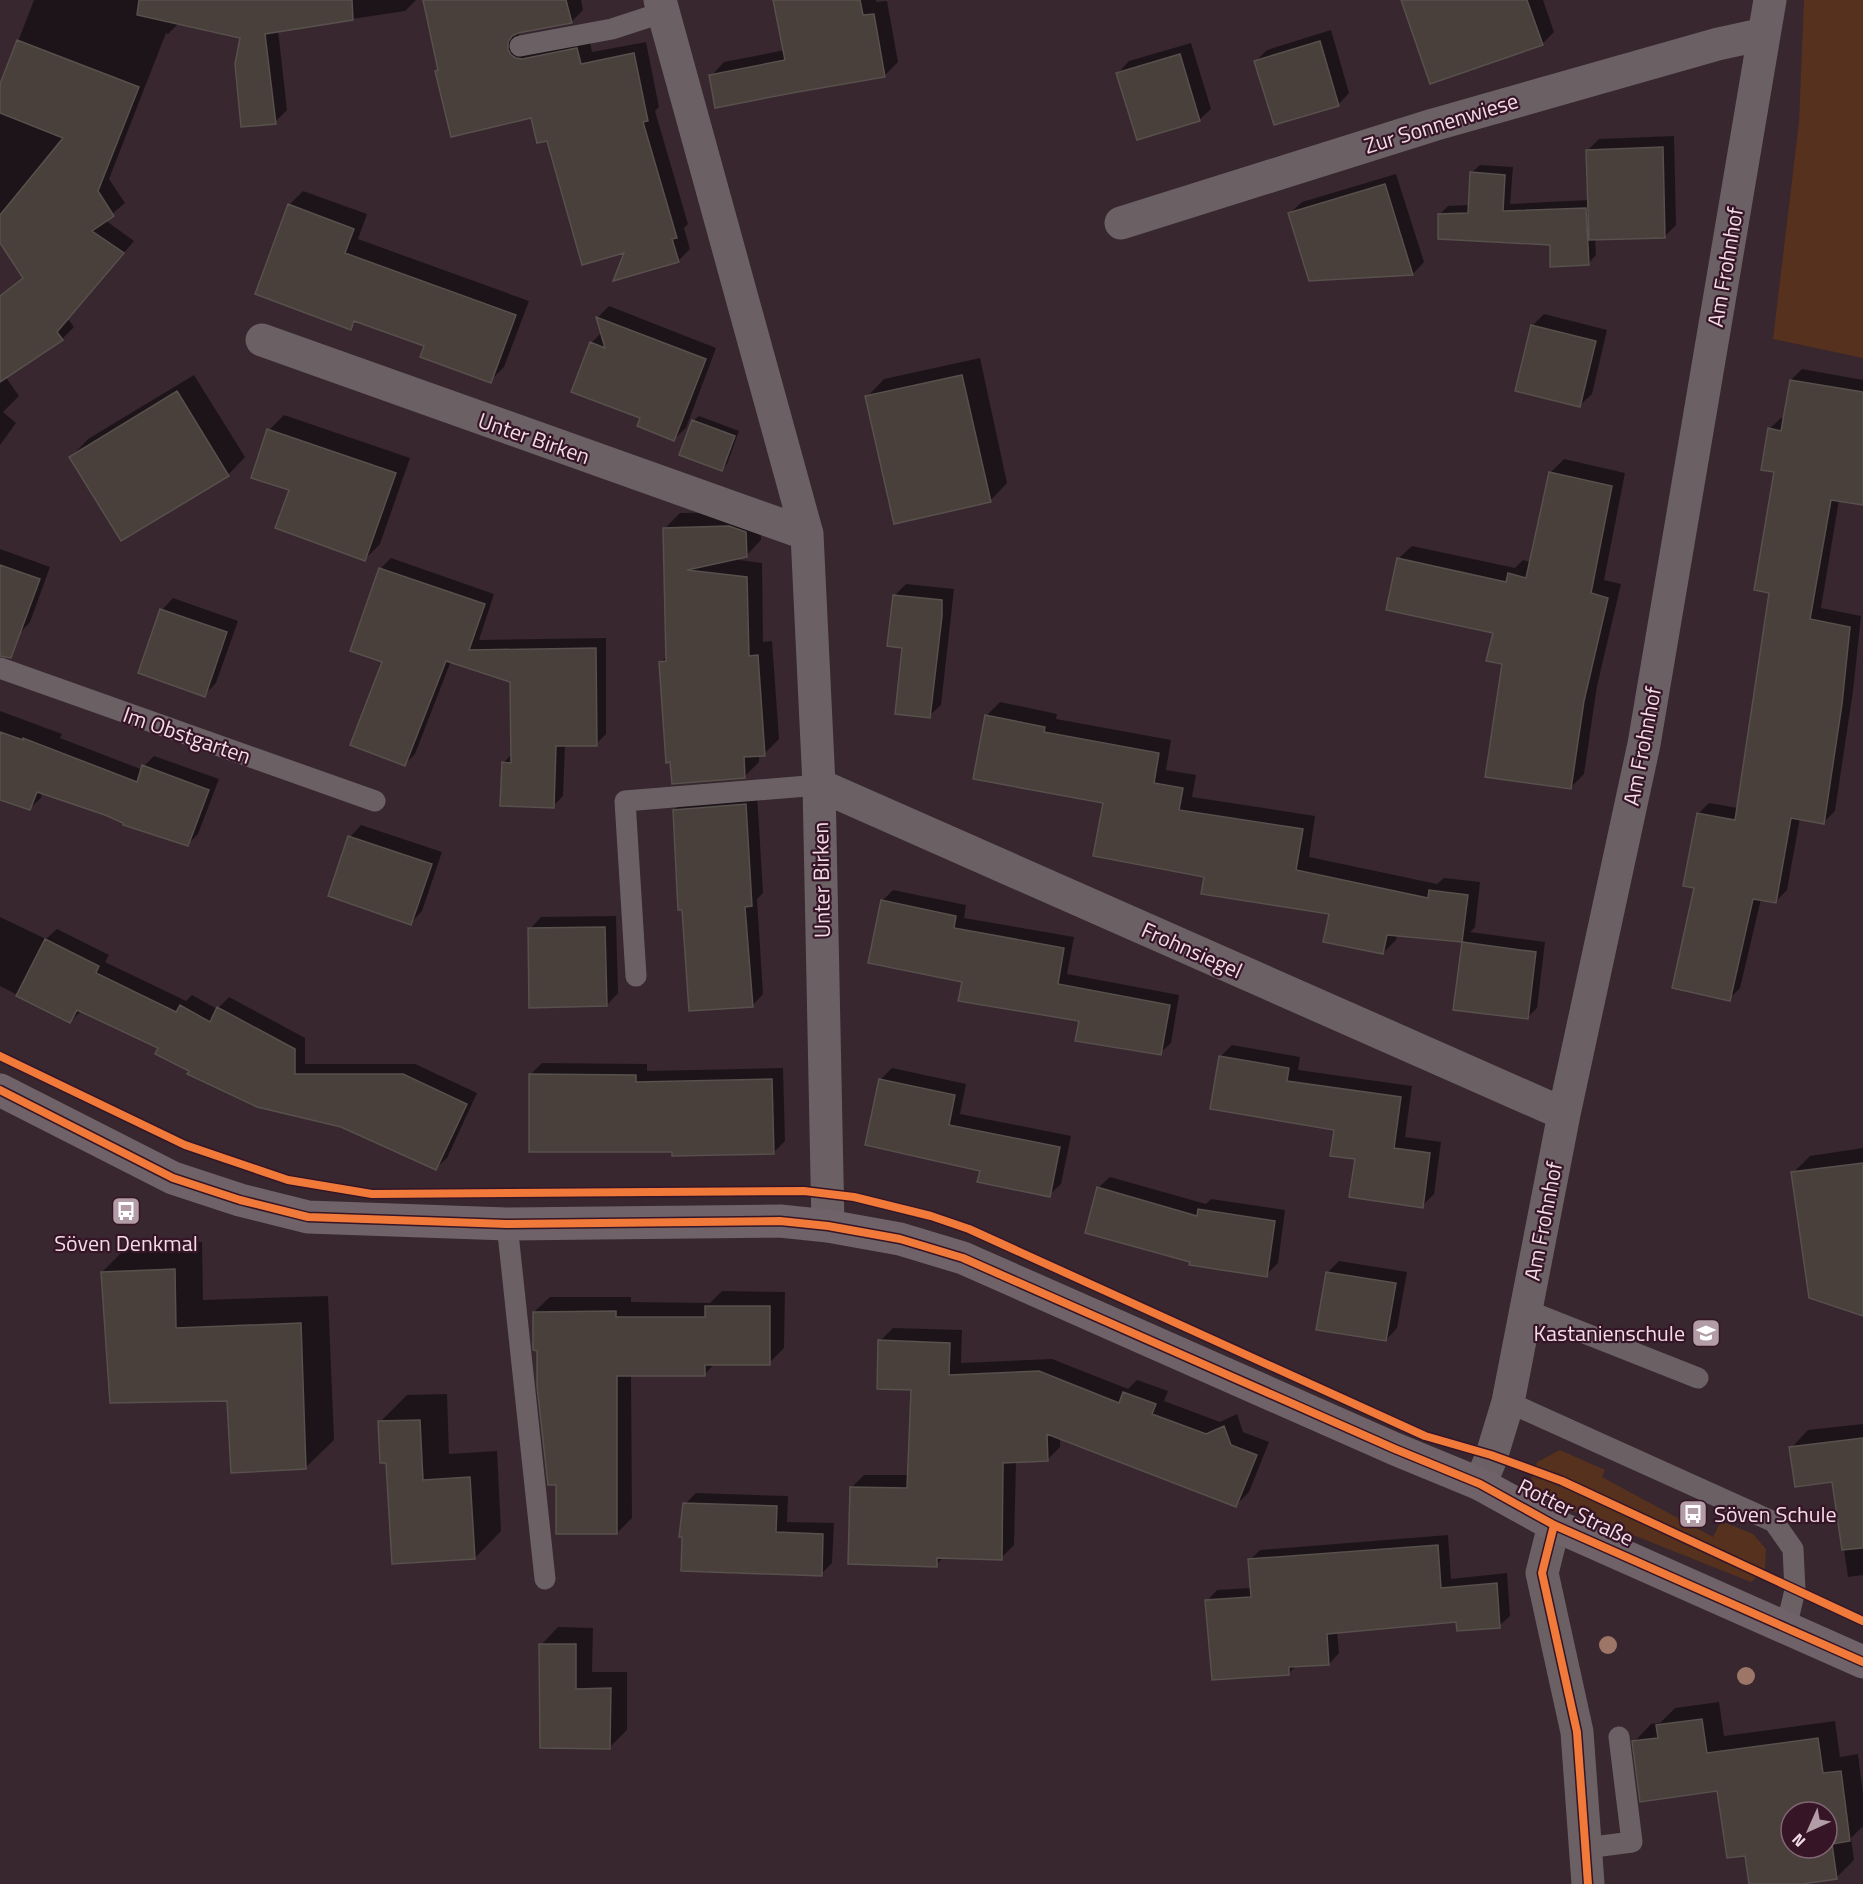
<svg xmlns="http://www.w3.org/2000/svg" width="1863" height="1884" font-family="'Titillium Web',sans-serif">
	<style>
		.green { fill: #55311e }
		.shadow { fill: #0007; fill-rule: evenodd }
		.building { fill: #49403c; stroke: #57504c; stroke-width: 1.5; fill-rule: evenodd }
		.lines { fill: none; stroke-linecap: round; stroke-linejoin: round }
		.lane { stroke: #6b6165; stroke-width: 21 }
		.street { stroke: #6b6165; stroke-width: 33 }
		.secondary { stroke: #6f6268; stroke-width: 33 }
		.cycleway-casing { stroke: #351526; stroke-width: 11 }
		.cycleway { stroke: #f17a3a; stroke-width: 8 }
		.tree { fill: #9d7668 }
		.labels { text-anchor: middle; stroke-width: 4.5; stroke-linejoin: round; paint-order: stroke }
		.street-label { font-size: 22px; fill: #f3dce6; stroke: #351526 }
		.poi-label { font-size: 22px; fill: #f3dce6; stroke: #351526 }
	</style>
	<rect width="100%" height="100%" fill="#38272f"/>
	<path class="green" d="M 1804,0 L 1863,0 L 1863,358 L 1773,339 L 1799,122 Z
		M 1560,1450 L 1605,1470 L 1602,1477 L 1713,1537 L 1721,1521 L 1753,1534 L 1766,1549 L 1765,1571 L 1751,1582 L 1545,1500 L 1528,1488 L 1537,1462 Z"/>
	<path class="shadow" d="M 34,0 L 416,0 L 405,11 L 278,30 L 287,110 L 275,122 L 242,36 L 232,37 L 232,34 L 179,23 L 168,34 L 166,33 L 109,179 L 125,203 L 105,220 L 134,241 L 68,319 L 74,327 L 62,339 L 5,376 L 19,396 L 3,412 L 16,423 L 0,445 L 0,295 L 24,277 L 0,240 L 0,88 Z
		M 425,0 L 581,0 L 583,10 L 571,22 L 519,32 L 519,36 L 589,37 L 592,52 L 646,42 L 659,107 L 655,111 L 688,224 L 684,228 L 690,249 L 678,261 L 626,250 L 532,116 L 440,68 Z
		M 775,0 L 876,0 L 876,2 L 887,1 L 898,62 L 884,76 L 711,76 L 724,62 L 785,50 Z
		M 1404,0 L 1543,0 L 1554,32 L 1542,44 Z
		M 1331,30 L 1349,93 L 1338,105 L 1256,61 L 1267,50 Z
		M 1191,43 L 1211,109 L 1199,120 L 1118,73 L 1129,61 Z
		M 1674,136 L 1676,225 L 1665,236 L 1595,238 L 1596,255 L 1588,264 L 1551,244 L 1439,215 L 1448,206 L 1469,205 L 1471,173 L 1480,165 L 1513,167 L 1510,204 L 1589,200 L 1588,150 L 1599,139 Z
		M 1396,174 L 1424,262 L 1413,274 L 1310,279 L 1290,213 L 1302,202 Z
		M 303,191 L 367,214 L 358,239 L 529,301 L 504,367 L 490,381 L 426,345 L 358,321 L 350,328 L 289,205 Z
		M 609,306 L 716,348 L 686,428 L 674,439 L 642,418 L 591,343 L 602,332 L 598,317 Z
		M 1544,314 L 1607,330 L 1592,394 L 1580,405 L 1532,326 Z
		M 980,358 L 1007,483 L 990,501 L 867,397 L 884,379 Z
		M 1802,369 L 1863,380 L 1863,495 L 1839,500 L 1821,608 L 1861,616 L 1853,691 L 1835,811 L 1824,822 L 1800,818 L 1787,890 L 1776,901 L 1761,899 L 1740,988 L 1729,999 L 1695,887 L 1698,814 L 1709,803 L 1738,808 L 1770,592 L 1776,471 L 1769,429 L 1781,418 L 1785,419 L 1791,380 Z
		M 194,375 L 245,457 L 228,475 L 71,457 L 88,439 Z
		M 284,415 L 410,458 L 380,544 L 365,559 L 290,489 L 269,430 Z
		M 699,416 L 739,431 L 727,464 L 722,469 L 693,421 Z
		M 1564,459 L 1625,473 L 1604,580 L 1621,584 L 1597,686 L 1584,774 L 1570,788 L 1504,663 L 1495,632 L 1398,559 L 1412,546 L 1515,568 L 1523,560 L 1530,562 L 1550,473 Z
		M 745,512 L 761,517 L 761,540 L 746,556 L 732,559 L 762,563 L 763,642 L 772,641 L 779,739 L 764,754 L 759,755 L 759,762 L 744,777 L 661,662 L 667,656 L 665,528 L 680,513 Z
		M 0,549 L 50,567 L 30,622 L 19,634 L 0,627 Z
		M 391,558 L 494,594 L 479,640 L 606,638 L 606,734 L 596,744 L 565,745 L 563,796 L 553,806 L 503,763 L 512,754 L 511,681 L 451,661 L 415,754 L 405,764 L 384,661 L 380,569 Z
		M 906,584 L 954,589 L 941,705 L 929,716 L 904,647 L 895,595 Z
		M 173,598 L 238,621 L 216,683 L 204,695 L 162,610 Z
		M 1000,702 L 1057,714 L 1056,719 L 1171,740 L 1166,770 L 1196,775 L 1192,797 L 1315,816 L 1309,857 L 1437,884 L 1444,878 L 1480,882 L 1475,927 L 1470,932 L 1545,942 L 1537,1008 L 1527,1018 L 1455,1009 L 1464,941 L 1397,935 L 1396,940 L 1383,953 L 1330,913 L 1206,876 L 1105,802 L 974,778 L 987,715 Z
		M 0,711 L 62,734 L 60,738 L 143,770 L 144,766 L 154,756 L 219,779 L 198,834 L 188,844 L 42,792 L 41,798 L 30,808 L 0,798 Z
		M 757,793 L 763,893 L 757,899 L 763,994 L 752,1006 L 683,908 L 674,810 L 686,799 Z
		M 361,825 L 442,852 L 422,911 L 411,923 L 350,837 Z
		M 893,890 L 966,905 L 964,918 L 1074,937 L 1067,974 L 1179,995 L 1171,1043 L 1160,1053 L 1081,1020 L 964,981 L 882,901 Z
		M 616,916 L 618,993 L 607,1005 L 530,929 L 541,917 Z
		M 0,917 L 46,939 L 57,929 L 109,955 L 105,962 L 186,1001 L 192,995 L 217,1009 L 229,997 L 305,1038 L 305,1064 L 415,1064 L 477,1093 L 447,1158 L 436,1168 L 342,1125 L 160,1047 L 82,1010 L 70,1022 L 0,986 Z
		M 1232,1045 L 1300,1057 L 1298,1070 L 1412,1086 L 1405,1137 L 1441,1142 L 1434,1194 L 1422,1206 L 1356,1158 L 1336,1129 L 1220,1057 Z
		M 542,1063 L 647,1064 L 647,1071 L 783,1068 L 785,1141 L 773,1153 L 530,1075 Z
		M 892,1068 L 966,1084 L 960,1114 L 1071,1136 L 1061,1184 L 1049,1195 L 981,1170 L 880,1080 Z
		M 1863,1148 L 1863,1315 L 1793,1173 L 1810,1156 Z
		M 1110,1177 L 1206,1204 L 1211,1199 L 1285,1210 L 1278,1263 L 1266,1275 L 1191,1261 L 1098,1188 Z
		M 202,1242 L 203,1300 L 328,1296 L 334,1440 L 306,1467 L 228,1399 L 102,1272 L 130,1244 Z
		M 1339,1261 L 1407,1272 L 1397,1328 L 1386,1340 L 1327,1273 Z
		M 722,1291 L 785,1292 L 784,1348 L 769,1363 L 715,1363 L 705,1374 L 631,1375 L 632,1518 L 617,1533 L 557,1483 L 534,1312 L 550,1297 L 631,1297 L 631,1302 L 710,1303 Z
		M 893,1328 L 962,1330 L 961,1363 L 1052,1359 L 1128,1389 L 1137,1380 L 1168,1391 L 1164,1401 L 1220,1422 L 1237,1414 L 1243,1432 L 1269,1442 L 1249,1492 L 1236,1505 L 1060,1438 L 1060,1447 L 1047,1460 L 1016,1461 L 1014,1545 L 1001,1558 L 944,1557 L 936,1565 L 851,1488 L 864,1475 L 909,1475 L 912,1389 L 880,1341 Z
		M 447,1394 L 449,1454 L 497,1451 L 501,1531 L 475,1558 L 388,1461 L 380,1422 L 407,1395 Z
		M 1863,1424 L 1863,1575 L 1848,1577 L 1834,1480 L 1791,1448 L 1808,1430 Z
		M 696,1493 L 788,1496 L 787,1522 L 834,1523 L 832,1563 L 821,1574 L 685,1504 Z
		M 1448,1535 L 1451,1579 L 1507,1573 L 1510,1616 L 1499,1626 L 1458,1621 L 1337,1631 L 1339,1653 L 1329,1664 L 1297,1665 L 1289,1673 L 1207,1601 L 1217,1590 L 1252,1588 L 1250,1560 L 1260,1550 Z
		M 558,1627 L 593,1628 L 592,1672 L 627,1672 L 627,1730 L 610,1747 L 541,1645 Z
		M 1719,1702 L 1724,1736 L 1835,1721 L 1840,1757 L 1858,1754 L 1863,1794 L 1863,1826 L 1851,1838 L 1854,1860 L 1836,1878 L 1792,1884 L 1750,1884 L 1746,1854 L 1718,1789 L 1634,1742 L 1651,1724 L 1660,1723 L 1675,1708 ZM 1791,1812 L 1827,1812 L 1827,1848 L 1791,1848 Z"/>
	<path class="building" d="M 139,0 L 352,0 L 353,20 L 265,34 L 276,124 L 241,127 L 235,64 L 240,38 L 137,15 Z
		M 423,0 L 566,0 L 572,23 L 518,33 L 512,36 L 508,42 L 508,49 L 511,55 L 516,58 L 522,59 L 577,48 L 581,64 L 634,53 L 648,121 L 643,122 L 677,238 L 672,239 L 679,262 L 613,281 L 624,253 L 582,265 L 547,141 L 537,143 L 531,118 L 451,137 L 435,71 L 438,70 Z
		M 773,0 L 860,0 L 863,15 L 874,14 L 885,77 L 792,93 L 715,108 L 709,75 L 785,60 Z
		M 1401,0 L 1527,0 L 1543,45 L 1430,84 Z
		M 17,40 L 139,87 L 98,191 L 114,216 L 92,231 L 124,253 L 57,332 L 63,340 L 0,382 L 0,296 L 23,278 L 0,243 L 0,215 L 63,138 L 0,113 L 0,84 Z
		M 1320,41 L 1339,106 L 1274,125 L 1254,61 Z
		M 1180,54 L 1200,121 L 1137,140 L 1116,73 Z
		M 1663,147 L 1665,238 L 1589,240 L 1586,150 Z
		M 1470,172 L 1505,175 L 1503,211 L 1586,208 L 1589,265 L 1550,267 L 1550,245 L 1438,239 L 1438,214 L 1468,213 Z
		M 1385,184 L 1413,275 L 1309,281 L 1288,213 Z
		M 288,204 L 354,229 L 345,253 L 516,315 L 491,383 L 420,357 L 424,346 L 354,321 L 351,330 L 255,294 Z
		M 596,317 L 706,359 L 674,441 L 637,426 L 640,418 L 571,392 L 590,342 L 605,348 Z
		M 1531,325 L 1596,341 L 1580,407 L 1515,391 Z
		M 962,375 L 991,502 L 894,524 L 865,396 Z
		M 1790,380 L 1863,392 L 1863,505 L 1831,500 L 1810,619 L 1850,627 L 1842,704 L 1824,824 L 1791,818 L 1776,903 L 1753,899 L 1730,1001 L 1672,988 L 1694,888 L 1683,886 L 1697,813 L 1735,820 L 1769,593 L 1754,590 L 1774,472 L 1761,470 L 1768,428 L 1781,431 Z
		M 177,391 L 229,476 L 121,541 L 69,457 Z
		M 692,420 L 735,436 L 722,471 L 679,455 Z
		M 267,429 L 396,473 L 365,561 L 275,528 L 289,490 L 251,478 Z
		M 1549,472 L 1612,486 L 1591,593 L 1608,598 L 1584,701 L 1571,789 L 1485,777 L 1502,664 L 1486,661 L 1493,633 L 1386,610 L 1397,558 L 1506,582 L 1508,573 L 1526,578 Z
		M 729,526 L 746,532 L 747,557 L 687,570 L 747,577 L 749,656 L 758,655 L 765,756 L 744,757 L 745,778 L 672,784 L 670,762 L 666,763 L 659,662 L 666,661 L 663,528 Z
		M 0,565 L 40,579 L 11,658 L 0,656 Z
		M 379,568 L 485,604 L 469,650 L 596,648 L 597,746 L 556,746 L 554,808 L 500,806 L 502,762 L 511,763 L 510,682 L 446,661 L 405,766 L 350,745 L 382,662 L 350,651 Z
		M 893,595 L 942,600 L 942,616 L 930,718 L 895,714 L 902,648 L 887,646 Z
		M 160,609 L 227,632 L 205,697 L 138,673 Z
		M 985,715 L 1045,727 L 1044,732 L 1159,753 L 1154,783 L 1183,788 L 1179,810 L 1303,829 L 1296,870 L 1428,898 L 1429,890 L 1468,895 L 1462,942 L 1387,935 L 1383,954 L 1323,942 L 1329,914 L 1201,894 L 1204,877 L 1093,856 L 1103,803 L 973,779 Z
		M 0,732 L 23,740 L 23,738 L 137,782 L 142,765 L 209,790 L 188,846 L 123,825 L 123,823 L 105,815 L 37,792 L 30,810 L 0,800 Z
		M 746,804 L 752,906 L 745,907 L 753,1007 L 689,1011 L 682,910 L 678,910 L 673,810 Z
		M 348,836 L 432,864 L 411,925 L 328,896 Z
		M 881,900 L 956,916 L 954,928 L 1064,948 L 1058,984 L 1170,1005 L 1161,1055 L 1075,1041 L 1079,1021 L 958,1001 L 962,982 L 868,963 Z
		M 605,927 L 607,1006 L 529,1008 L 528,928 Z
		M 45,939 L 99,966 L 96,973 L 176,1012 L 180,1005 L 210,1022 L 217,1007 L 295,1049 L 295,1074 L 403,1074 L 467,1104 L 436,1170 L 341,1127 L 257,1107 L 187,1074 L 189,1071 L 155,1054 L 158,1048 L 77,1010 L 70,1023 L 16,996 Z
		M 1462,942 L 1536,952 L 1528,1019 L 1453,1010 Z
		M 1219,1056 L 1289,1068 L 1287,1081 L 1401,1097 L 1394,1148 L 1430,1153 L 1423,1208 L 1349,1197 L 1355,1159 L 1330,1156 L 1334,1130 L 1210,1109 Z
		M 529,1074 L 636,1075 L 636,1082 L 772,1079 L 774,1154 L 672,1156 L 672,1152 L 529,1152 Z
		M 879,1079 L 955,1095 L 949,1125 L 1060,1147 L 1050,1197 L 977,1182 L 980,1171 L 865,1145 Z
		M 1863,1163 L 1863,1316 L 1809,1298 L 1791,1172 Z
		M 1097,1187 L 1197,1216 L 1198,1209 L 1275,1221 L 1267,1277 L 1189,1265 L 1190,1262 L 1085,1233 Z
		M 175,1269 L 176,1328 L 301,1323 L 306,1469 L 231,1473 L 227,1401 L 110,1403 L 101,1272 Z
		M 1326,1272 L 1396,1283 L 1386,1341 L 1316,1330 Z
		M 705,1306 L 770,1306 L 770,1365 L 705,1365 L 705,1376 L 617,1376 L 617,1534 L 556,1534 L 556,1485 L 548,1485 L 537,1386 L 537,1351 L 533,1350 L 533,1312 L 616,1311 L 616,1317 L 705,1317 Z
		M 878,1340 L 950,1343 L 949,1375 L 1039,1371 L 1119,1403 L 1123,1392 L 1156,1404 L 1152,1414 L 1206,1434 L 1224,1426 L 1231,1445 L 1257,1455 L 1236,1507 L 1047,1434 L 1048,1461 L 1003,1463 L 1002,1560 L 937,1558 L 937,1567 L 848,1564 L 850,1487 L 907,1488 L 911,1390 L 877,1389 Z
		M 420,1420 L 423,1480 L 470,1477 L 475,1559 L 392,1564 L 386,1463 L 380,1463 L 378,1421 Z
		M 1863,1438 L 1863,1548 L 1842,1550 L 1832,1482 L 1795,1487 L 1789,1447 Z
		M 683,1503 L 777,1506 L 776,1532 L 823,1534 L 822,1576 L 681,1571 L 682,1537 L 679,1537 Z
		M 1438,1545 L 1441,1588 L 1497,1583 L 1500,1628 L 1457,1631 L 1456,1622 L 1327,1634 L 1329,1665 L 1289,1667 L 1289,1675 L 1212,1680 L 1205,1600 L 1251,1597 L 1248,1559 Z
		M 539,1644 L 576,1644 L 576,1689 L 611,1688 L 610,1749 L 540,1748 Z
		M 1702,1719 L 1707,1753 L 1818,1738 L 1823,1773 L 1841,1771 L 1850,1841 L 1832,1844 L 1837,1879 L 1802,1884 L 1749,1884 L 1745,1856 L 1727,1858 L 1717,1791 L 1640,1802 L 1632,1741 L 1658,1738 L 1656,1725 ZM 1791,1812 L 1827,1812 L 1827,1848 L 1791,1848 Z"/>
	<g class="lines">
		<path class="lane" d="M 520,46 L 612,29 L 664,12
			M 0,668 L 375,801
			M 636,976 L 625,801 L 819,785
			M 507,1224 L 545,1579
			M 1526,1310 L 1698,1378
			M 1508,1402 L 1774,1522 L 1793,1549 L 1795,1590 L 1786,1628
			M 1586,1848 L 1632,1842 L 1619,1737"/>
		<path class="street" d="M 660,0 L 807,534 L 819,785 L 828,1226
			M 1121,223 L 1433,125 L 1718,44 L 1764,34
			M 262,340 L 807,534
			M 819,785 L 1564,1114
			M 1480,1484 L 1491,1458 L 1508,1402 L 1564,1114 L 1644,744 L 1770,0
			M 1554,1525 L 1542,1573 L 1577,1732 L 1588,1884"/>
		<path class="secondary" d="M 0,1090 L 173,1178 L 240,1200 L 308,1217 L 507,1224 L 780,1221 L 828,1226 L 900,1239 L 963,1258 L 1395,1449 L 1480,1484 L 1554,1525 L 1863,1662"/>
		<g class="cycleway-casing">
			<path id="cycleway" d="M 0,1056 L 185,1145 L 288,1180 L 372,1194 L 804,1191 L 854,1197 L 931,1216 L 969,1229 L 1425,1436 L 1491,1455 L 1562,1481 L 1863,1621
				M 0,1090 L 173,1178 L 240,1200 L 308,1217 L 507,1224 L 780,1221 L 828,1226 L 900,1239 L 963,1258 L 1395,1449 L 1480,1484 L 1554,1525 L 1863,1662
				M 1554,1525 L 1542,1573 L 1577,1732 L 1588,1884"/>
		</g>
		<use href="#cycleway" class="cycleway"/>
	</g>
	<g class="tree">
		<circle cx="1608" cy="1645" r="9"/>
		<circle cx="1746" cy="1676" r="9"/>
	</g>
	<defs>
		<g id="bus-square" transform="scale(1.5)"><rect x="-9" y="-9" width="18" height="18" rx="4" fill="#b29da6" stroke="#351526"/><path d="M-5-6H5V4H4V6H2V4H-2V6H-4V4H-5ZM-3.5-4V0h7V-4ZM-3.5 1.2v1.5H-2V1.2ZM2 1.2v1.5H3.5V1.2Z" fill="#fff"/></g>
		<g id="school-square" transform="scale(1.5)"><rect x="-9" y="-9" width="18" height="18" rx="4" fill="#b29da6" stroke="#351526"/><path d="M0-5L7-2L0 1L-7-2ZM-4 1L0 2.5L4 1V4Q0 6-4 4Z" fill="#fff"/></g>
	</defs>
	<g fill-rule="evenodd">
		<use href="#bus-square" x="126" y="1211"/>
		<use href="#school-square" x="1706" y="1333"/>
		<use href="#bus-square" x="1693" y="1514"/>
	</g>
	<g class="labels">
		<g class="street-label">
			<text transform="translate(1441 123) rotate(-17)" y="8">Zur Sonnenwiese</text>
			<text transform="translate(1725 267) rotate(-80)" y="8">Am Frohnhof</text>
			<text transform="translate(534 438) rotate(19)" y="8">Unter Birken</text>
			<text transform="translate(187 735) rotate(19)" y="8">Im Obstgarten</text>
			<text transform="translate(1642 746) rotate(-79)" y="8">Am Frohnhof</text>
			<text transform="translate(821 880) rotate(-91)" y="8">Unter Birken</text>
			<text transform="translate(1192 950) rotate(24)" y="8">Frohnsiegel</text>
			<text transform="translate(1543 1221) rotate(-79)" y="8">Am Frohnhof</text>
			<text transform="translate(1576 1512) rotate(26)" y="8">Rotter Straße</text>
		</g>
		<g class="poi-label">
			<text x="126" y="1251">Söven Denkmal</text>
			<text x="1685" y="1341" text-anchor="end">Kastanienschule</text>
			<text x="1714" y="1522" text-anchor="start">Söven Schule</text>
		</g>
	</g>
	<g transform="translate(1809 1830) rotate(225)"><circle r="28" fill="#351526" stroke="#816573" stroke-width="1.5"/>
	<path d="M0-4.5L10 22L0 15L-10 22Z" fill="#b29da6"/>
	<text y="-9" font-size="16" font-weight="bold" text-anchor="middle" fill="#f3dce6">N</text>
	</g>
</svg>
